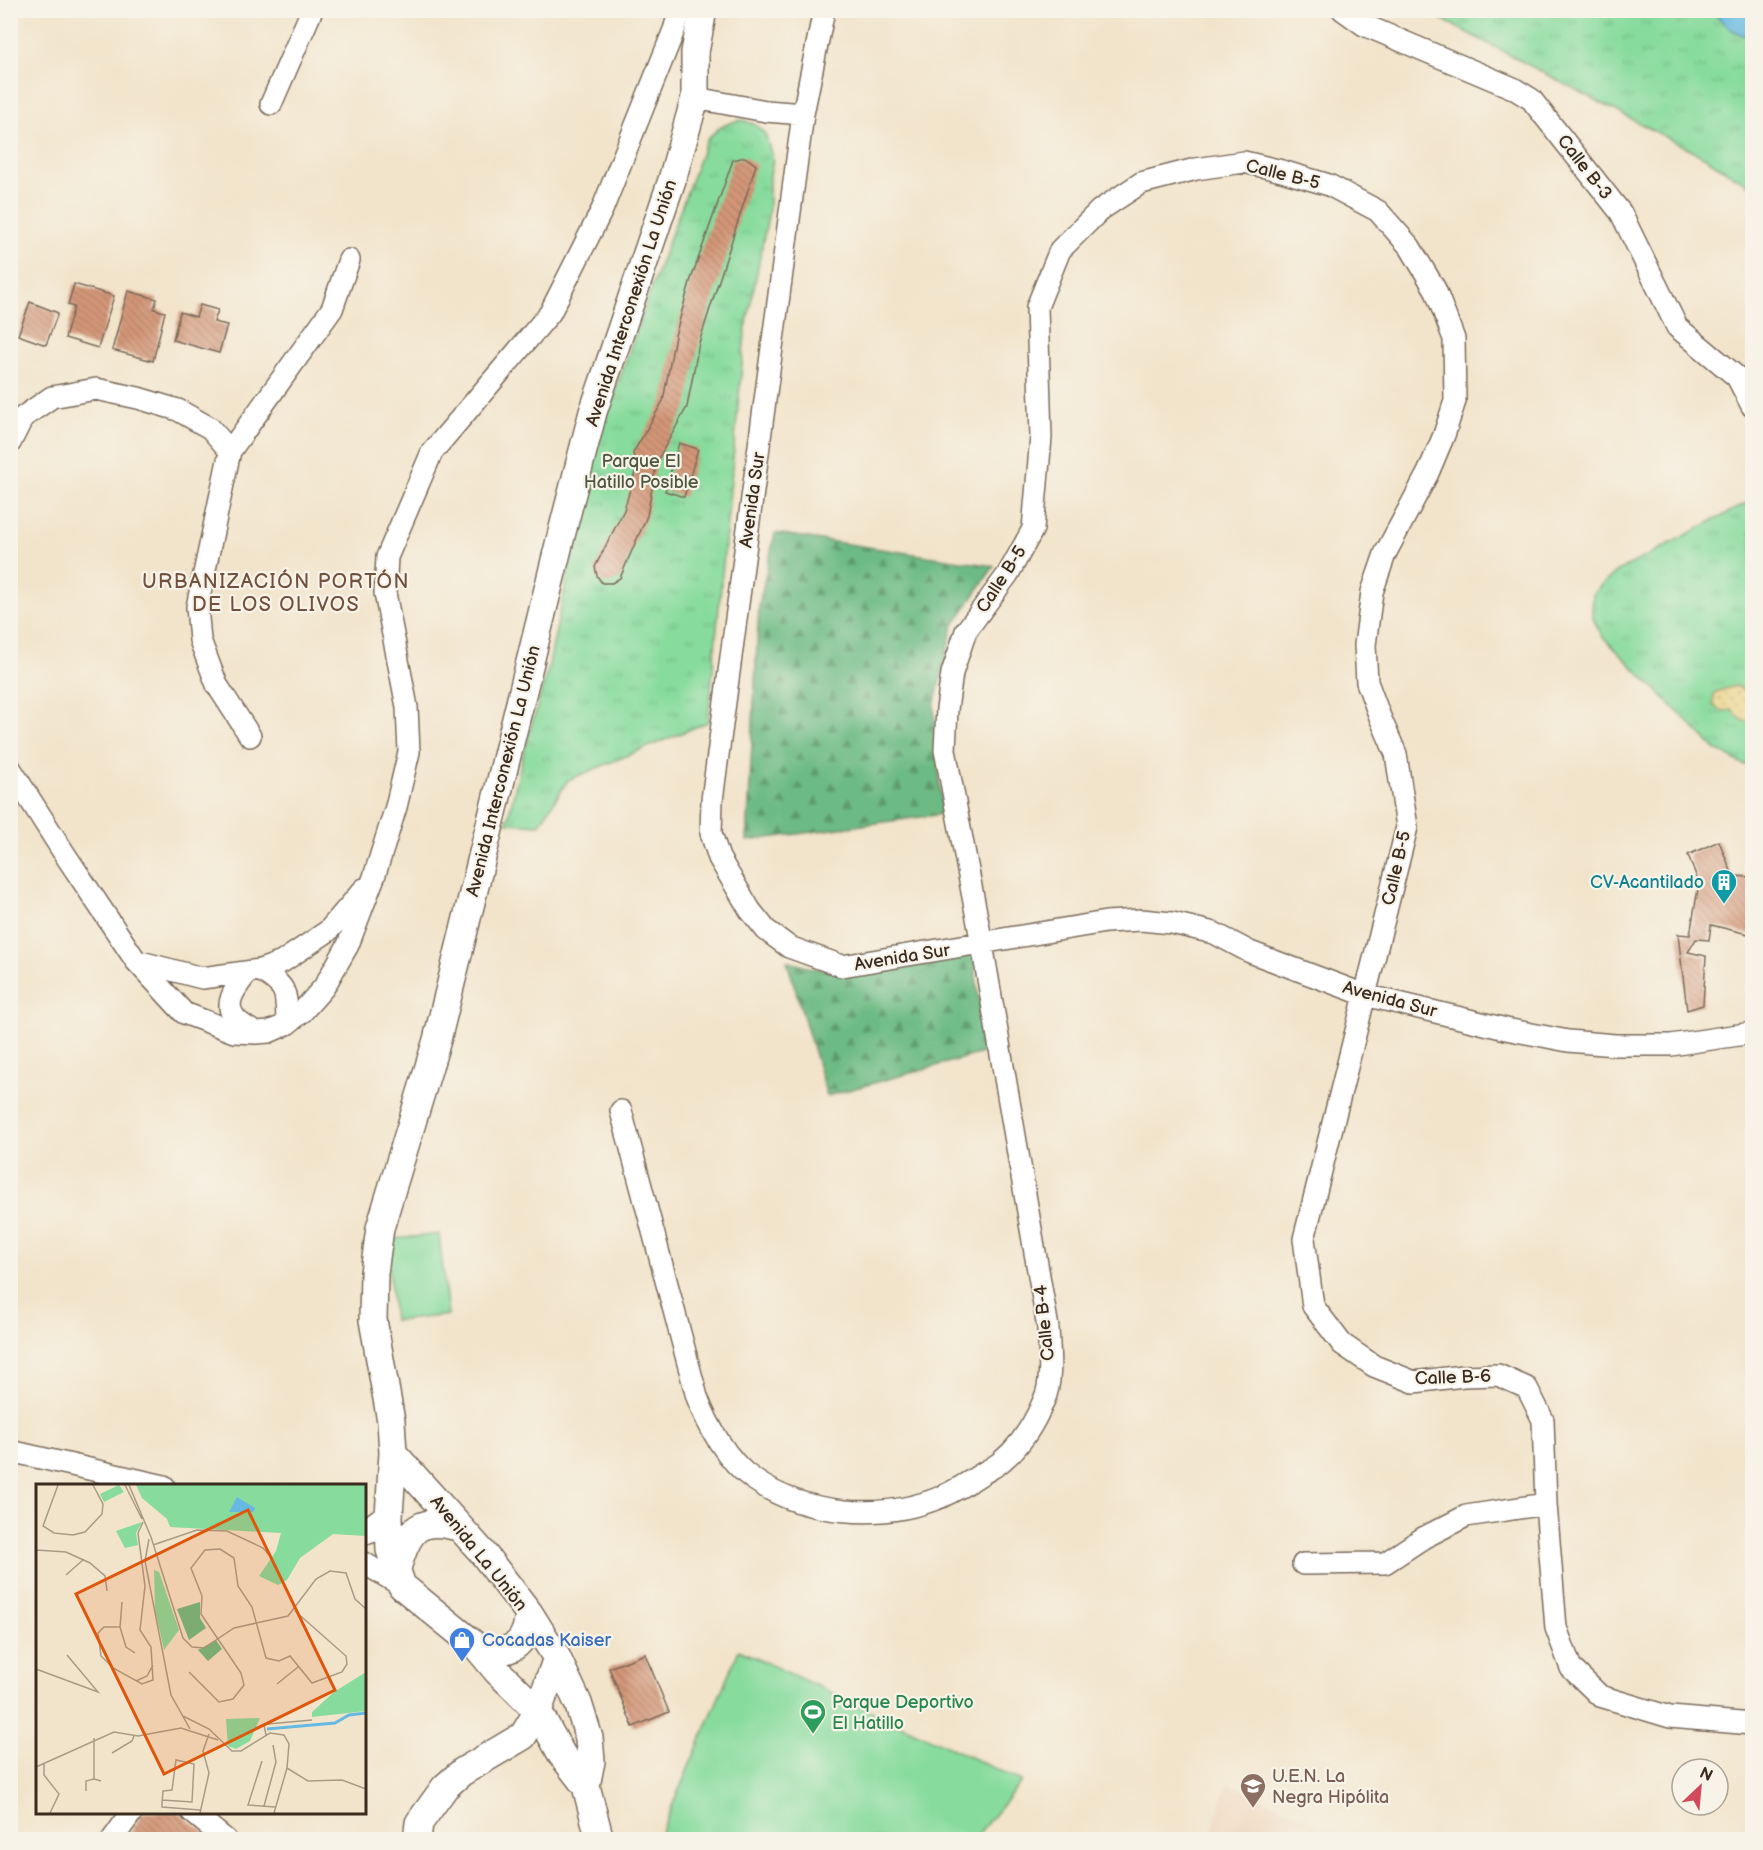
<svg xmlns="http://www.w3.org/2000/svg" width="1763" height="1850" font-family="'Balsamiq Sans',sans-serif">
	<style>
		.built { fill: #efd6bc }
		.grass { fill: url(#grass-tufts); stroke: #61825e; stroke-width: 1.5 }
		.forest { fill: url(#forest-firs); stroke: #547251; stroke-width: 1.5 }
		.sand { fill: url(#sand-dots); stroke: #94825e; stroke-width: 1.5 }
		.pitch { fill: #87db9d; stroke: #61825e; stroke-width: 1.5 }
		.water { fill: #66b9e2; stroke: #507280; stroke-width: 1.5 }
		.building { fill: url(#building-back-hatch) }
		.lines { fill: none; stroke-linecap: round; stroke-linejoin: round }
		.minor-casing { stroke: #7b6b5b; stroke-width: 24 }
		.tertiary-casing { stroke: #7b6b5b; stroke-width: 30 }
		.minor { stroke: #fff; stroke-width: 21 }
		.tertiary { stroke: #fff; stroke-width: 27 }
		.labels { text-anchor: middle; stroke-width: 4.5; stroke-linejoin: round; paint-order: stroke }
		.street-label { font-size: 18px; fill: #3b2a1e; stroke: #f7f3e8 }
		.park-label { font-size: 18px; fill: #4e563e; stroke: #f7f3e8 }
		.culture-label { font-size: 18px; fill: #0d838f; stroke: #f7f3e8; text-anchor: end }
		.shop-label { font-size: 18px; fill: #366cbe; stroke: #f7f3e8; text-anchor: start }
		.leisure-label { font-size: 18px; fill: #27864d; stroke: #f7f3e8; text-anchor: start }
		.education-label { font-size: 18px; fill: #785e54; stroke: #f7f3e8; text-anchor: start }
		.neighbourhood-label { font-size: 20px; letter-spacing: 1.5px; fill: #71503e; stroke: #f7f3e8 }
		.inset-river { fill: none; stroke: #66b9e2; stroke-width: 3 }
		.inset-road { fill: none; stroke: #a99a86; stroke-width: 1.5 }
		.view { fill: #df570d; fill-opacity: 0.15; stroke: #df570d; stroke-width: 3 }
		.inset-edge { fill: none; stroke: #3b2a1e; stroke-width: 3 }
	</style>
	<defs>
		<pattern id="grass-tufts" width="24" height="20" patternUnits="userSpaceOnUse" patternTransform="scale(1.5)"><rect width="24" height="20" fill="#87db9d"/><path d="M3 7l-1-3M5 7V3M7 7l1-3M15 17l-1-3M17 17v-4M19 17l1-3" fill="none" stroke="#75bc87"/></pattern>
		<pattern id="forest-firs" width="22" height="20" patternUnits="userSpaceOnUse" patternTransform="scale(1.5)"><rect width="22" height="20" fill="#6dbb84"/><path d="M5 1l3.5 6h-7zM16 11l3.5 6h-7z" fill="#5b986b"/></pattern>
		<pattern id="sand-dots" width="8" height="8" patternUnits="userSpaceOnUse" patternTransform="scale(1.5)"><rect width="8" height="8" fill="#eeda9e"/><path d="M2 2h.1M6 6h.1" fill="none" stroke="#cdbb88" stroke-width="1.8" stroke-linecap="round"/></pattern>
		<pattern id="building-back-hatch" width="6" height="6" patternUnits="userSpaceOnUse" patternTransform="scale(1.5)"><rect width="6" height="6" fill="#d49778"/><path d="M-1 5l2 2M0 0l6 6M5-1l2 2" fill="none" stroke="#ad7b62"/></pattern>
	</defs>
	<rect width="100%" height="100%" fill="#f7f3e8"/>
	<filter id="ink" filterUnits="userSpaceOnUse"><feTurbulence type="fractalNoise" baseFrequency=".0167" numOctaves="2"/><feDisplacementMap in="SourceGraphic" scale="12" xChannelSelector="R" yChannelSelector="G"/><feConvolveMatrix kernelMatrix="1 2 1 2 8 2 1 2 1" color-interpolation-filters="sRGB"/></filter>
	<filter id="wash" filterUnits="userSpaceOnUse"><feTurbulence type="fractalNoise" baseFrequency=".008" numOctaves="4" result="noise"/><feDisplacementMap in="SourceGraphic" scale="24" xChannelSelector="R" yChannelSelector="G"/><feGaussianBlur stdDeviation="1.35" result="paint"/><feColorMatrix in="noise" values="0 0 0 0 0 0 0 0 0 0 0 0 0 0 0 0 0 1.4 0 .05"/><feComposite in="paint" operator="in"/></filter>
	<g filter="url(#wash)">
		<rect width="100%" height="100%" fill="#f2e4cb"/>
		<path class="built" d="M 1228,1783 L 1346,1835 L 1353,1839 L 1208,1839 Z"/>
		<path class="grass" d="M 1426,11 L 1752,11 L 1752,187 L 1702,156 Z
			M 742,120 L 756,125 L 765,134 L 773,159 L 769,181 L 769,211 L 745,333 L 708,722 L 568,780 L 539,825 L 507,823 L 523,755 L 548,669 L 592,457 L 656,275 L 706,141 C 717,128 725,123 742,120 Z
			M 1752,500 L 1752,762 L 1744,765 L 1715,749 L 1602,636 L 1592,616 L 1593,593 L 1616,572 Z"/>
		<path class="forest" d="M 775,533 L 994,566 L 953,626 L 934,706 L 942,814 L 747,841 L 759,605 Z
			M 973,954 L 986,1052 L 827,1096 L 787,961 L 807,967 L 843,973 Z"/>
		<path class="sand" d="M 1736,686 L 1752,695 L 1752,721 L 1750,722 L 1742,720 L 1732,710 L 1723,711 L 1713,705 L 1714,695 L 1721,690 Z"/>
		<path class="pitch" d="M 439,1234 L 448,1315 L 394,1321 L 386,1240 Z
			M 739,1650 L 1022,1781 L 974,1839 L 658,1839 Z"/>
		<path class="water" d="M 1711,11 L 1752,11 L 1752,40 L 1732,30 Z"/>
		<g id="blocks">
			<path class="building" d="M 745,157 L 756,165 L 699,343 L 687,407 L 657,461 L 647,516 L 620,578 L 612,583 L 602,583 L 597,576 L 595,567 L 624,510 L 636,469 L 633,453 L 663,401 L 675,336 L 690,282 L 733,160 Z
				M 74,284 L 114,296 L 98,348 L 65,338 L 74,307 L 68,305 Z
				M 128,291 L 157,299 L 154,309 L 165,312 L 153,361 L 112,350 Z
				M 30,302 L 58,313 L 46,345 L 18,335 Z
				M 200,305 L 218,310 L 214,322 L 227,325 L 219,353 L 173,340 L 180,312 L 196,317 Z
				M 679,443 L 698,449 L 684,497 L 665,491 Z
				M 1719,841 L 1733,876 L 1751,877 L 1752,935 L 1711,925 L 1709,940 L 1696,939 L 1688,952 L 1706,956 L 1703,1005 L 1687,1010 L 1678,934 L 1690,935 L 1699,883 L 1688,855 Z
				M 645,1654 L 669,1712 L 633,1727 L 609,1668 Z
				M 143,1812 L 177,1812 L 215,1840 L 126,1840 Z"/>
		</g>
	</g>
	<g filter="url(#ink)">
		<use href="#blocks" fill-opacity="0" stroke="#7b6b5b" stroke-width="1.5"/>
		<g class="lines">
			<g class="minor-casing">
				<path id="minor" d="M 824,10 L 803,114 L 712,800 L 711,833 L 719,858 L 750,910 L 766,930 L 789,947 L 842,966 L 1106,922 L 1141,920 L 1172,923 L 1214,933 L 1250,952 L 1365,995 L 1506,1029 L 1568,1041 L 1615,1045 L 1671,1045 L 1752,1033
					M 1343,10 L 1364,25 L 1513,88 L 1531,99 L 1621,213 L 1677,327 L 1737,377 L 1752,406
					M 695,98 L 766,111 L 803,114
					M 271,104 L 312,10
					M 10,443 L 23,417 L 52,397 L 96,389 L 138,398 L 178,410 L 210,428 L 230,451 L 197,607 L 200,640 L 217,685 L 250,736
					M 230,451 L 332,309 L 349,260
					M 10,768 L 64,853 L 136,961 L 184,1013 L 234,1032 L 256,1033 L 269,1032 L 287,1024 L 302,1012 L 324,987 L 348,945 L 374,877 L 396,807 L 409,752 L 407,707 L 385,593 L 387,557 L 432,452 L 550,313 L 602,210 L 674,30 L 680,10
					M 137,961 L 202,978 L 260,970 L 282,962 L 328,931 L 364,889
					M 260,970 C 289,988 286,992 287,1024
					M 247,973 C 238,985 221,1004 236,1019 C 241,1025 250,1029 256,1033
					M 621,1111 L 697,1397 C 708,1426 727,1461 753,1479 C 805,1516 883,1521 941,1497 C 954,1491 968,1483 980,1475 C 988,1470 997,1466 1003,1460 C 1022,1444 1035,1422 1044,1400 C 1053,1381 1049,1349 1048,1328 L 982,944 L 945,750 L 947,709 L 952,673 L 966,631 L 1008,574 L 1033,529 L 1041,437 L 1037,307 L 1060,250 L 1100,210 L 1141,183 L 1196,169 L 1244,162 L 1282,171 L 1329,185 L 1378,211 L 1410,247 L 1435,289 L 1454,339 L 1455,401 L 1444,435 L 1428,473 L 1385,554 L 1372,592 L 1365,645 L 1367,682 L 1380,717 L 1396,754 L 1407,827 L 1304,1239 L 1313,1306 L 1342,1344 L 1374,1366 L 1414,1382 L 1463,1376 L 1498,1375 L 1527,1388 L 1543,1420 L 1546,1504 L 1556,1628 L 1571,1668 L 1600,1696 L 1670,1717 L 1752,1724
					M 10,1451 L 164,1486
					M 364,1563 L 402,1586
					M 1303,1564 L 1385,1563 L 1423,1538 L 1466,1516 L 1546,1504
					M 192,1812 L 226,1840
					M 112,1840 L 132,1812"/>
			</g>
			<g class="tertiary-casing">
				<path id="tertiary" d="M 393,1453 L 482,1552 L 529,1613 L 557,1658 L 578,1703 L 589,1738 L 591,1761 L 586,1786
					M 364,1531 L 371,1529 L 389,1516
					M 396,1571 C 408,1534 414,1515 458,1527
					M 477,1647 C 509,1657 526,1647 529,1613
					M 417,1840 L 419,1823 L 445,1787 L 462,1772 L 523,1736 L 538,1711 L 557,1658
					M 600,1840 L 586,1786 L 562,1755 L 538,1711 L 497,1671 L 477,1647 L 402,1586 L 390,1550 L 389,1516 L 393,1453 L 391,1421 L 373,1320 L 374,1273 L 380,1228 L 437,1040 L 562,532 L 593,412 L 672,180 L 695,98 L 695,52 L 703,10"/>
			</g>
			<use href="#minor" class="minor"/>
			<use href="#tertiary" class="tertiary"/>
		</g>
	</g>
	<defs>
		<g id="building-pin" transform="scale(1.35)"><path d="M0 17L-7.5 6A9.5 9.5 0 1 1 7.5 6Z" fill="#0f9aa8" stroke="#f7f3e8"/><path d="M-4-6H4V6H1V3H-1V6H-4ZM-2.5-4.3h1.7v1.8h-1.7ZM.8-4.3h1.7v1.8H.8ZM-2.5-1h1.7V.8h-1.7ZM.8-1h1.7V.8H.8Z" fill="#fff"/></g>
		<g id="shop-pin" transform="scale(1.35)"><path d="M0 17L-7.5 6A9.5 9.5 0 1 1 7.5 6Z" fill="#3f7fe0" stroke="#f7f3e8"/><path d="M-5-2.5h2.3a2.7 3.5 0 0 1 5.4 0H5L5.5 6h-11ZM-1.5-2.5h3a1.5 2.3 0 0 0-3 0Z" fill="#fff"/></g>
		<g id="stadium-pin" transform="scale(1.35)"><path d="M0 17L-7.5 6A9.5 9.5 0 1 1 7.5 6Z" fill="#2e9e5b" stroke="#f7f3e8"/><path d="M0-5a6.5 5 0 1 0 0 10a6.5 5 0 1 0 0-10ZM-3.5-1.8h7v3.6h-7Z" fill="#fff"/></g>
		<g id="school-pin" transform="scale(1.35)"><path d="M0 17L-7.5 6A9.5 9.5 0 1 1 7.5 6Z" fill="#8d6e63" stroke="#f7f3e8"/><path d="M0-5L7-2L0 1L-7-2ZM-4 1L0 2.5L4 1V4Q0 6-4 4Z" fill="#fff"/></g>
	</defs>
	<g fill-rule="evenodd">
		<use href="#building-pin" x="1724" y="882"/>
		<use href="#shop-pin" x="462" y="1640"/>
		<use href="#stadium-pin" x="813" y="1712"/>
		<use href="#school-pin" x="1253" y="1786"/>
	</g>
	<g class="labels">
		<g class="street-label">
			<text transform="translate(1585 167) rotate(52)" y="6">Calle B-3</text>
			<text transform="translate(1283 174) rotate(14)" y="6">Calle B-5</text>
			<text transform="translate(631 303) rotate(-72)" y="6">Avenida Interconexión La Unión</text>
			<text transform="translate(752 500) rotate(-82)" y="6">Avenida Sur</text>
			<text transform="translate(1001 579) rotate(-57)" y="6">Calle B-5</text>
			<text transform="translate(503 771) rotate(-76)" y="6">Avenida Interconexión La Unión</text>
			<text transform="translate(1396 868) rotate(-77)" y="6">Calle B-5</text>
			<text transform="translate(902 957) rotate(-9)" y="6">Avenida Sur</text>
			<text transform="translate(1390 999) rotate(15)" y="6">Avenida Sur</text>
			<text transform="translate(1044 1323) rotate(-96)" y="6">Calle B-4</text>
			<text transform="translate(1453 1377) rotate(-2)" y="6">Calle B-6</text>
			<text transform="translate(479 1553) rotate(51)" y="6">Avenida La Unión</text>
		</g>
		<g class="park-label">
			<text x="641" y="467">Parque El<tspan x="641" dy="21">Hatillo Posible</tspan></text>
		</g>
		<g class="culture-label">
			<text x="1704" y="888">CV-Acantilado</text>
		</g>
		<g class="shop-label">
			<text x="482" y="1646">Cocadas Kaiser</text>
		</g>
		<g class="leisure-label">
			<text x="832" y="1708">Parque Deportivo<tspan x="832" dy="21">El Hatillo</tspan></text>
		</g>
		<g class="education-label">
			<text x="1272" y="1782">U.E.N. La<tspan x="1272" dy="21">Negra Hipólita</tspan></text>
		</g>
		<g class="neighbourhood-label">
			<text x="276" y="588">URBANIZACIÓN PORTÓN<tspan x="276" dy="23">DE LOS OLIVOS</tspan></text>
		</g>
	</g>
	<g transform="translate(36 1484)">
		<rect width="330" height="330" fill="#f2e4cb"/>
		<path d="M 83,1 L 88,8 L 68,18 L 64,10 ZM 100,1 L 330,1 L 330,52 L 297,50 L 264,74 L 251,96 L 242,101 L 223,92 L 240,67 L 245,49 L 134,43 L 131,35 L 106,14 ZM 106,38 L 100,49 L 102,61 L 89,64 L 80,47 ZM 118,86 L 123,88 L 143,146 L 128,166 L 119,126 Z" fill="#87db9d"/>
		<path d="M 164,118 L 164,134 L 170,144 L 153,156 L 141,125 ZM 180,156 L 186,165 L 172,177 L 162,166 Z" fill="#6dbb84"/>
		<path d="M 330,188 L 330,227 L 276,233 L 276,228 L 298,208 ZM 224,234 L 214,257 L 200,265 L 192,262 L 190,235 Z" fill="#87db9d"/>
		<path d="M 201,13 L 219,24 L 217,28 L 193,28 Z" fill="#66b9e2"/>
		<path class="inset-river" d="M 231,245 L 299,239 L 313,231 L 330,229"/>
		<path class="inset-road" d="M 22,1 L 7,42 L 18,49 L 37,51 L 49,48 L 66,30 L 67,20 L 57,1M 89,1 L 106,35M 93,1 L 115,53 L 147,154 L 156,163 L 168,164 L 198,144 L 252,132 L 280,95 L 294,87 L 310,89 L 319,115 L 330,125M 113,55 L 109,77 L 135,211 L 154,245M 117,61 L 161,46 L 191,47 L 227,64 L 233,71M 0,66 L 30,68 L 54,79 L 69,92 L 71,107M 30,91 L 48,75M 84,143 L 86,118M 99,169 L 90,163 L 84,143 L 68,143 L 62,149 L 65,172 L 77,184 L 106,200 L 117,196 L 115,163 L 104,146 L 109,102 L 102,49 L 107,38M 0,185 L 62,208 L 31,171M 153,188 L 183,218 L 197,215 L 208,201 L 205,189 L 165,130 L 166,112 L 155,84 L 169,66 L 184,65 L 198,74 L 202,102 L 216,123 L 230,174 L 243,177 L 254,172 L 276,199 L 306,188 L 311,180 L 310,172 L 259,127M 100,197 L 111,192 L 117,181M 241,200 L 262,183M 147,232 L 173,245 L 196,267 L 205,267 L 234,249 L 248,251 L 253,260 L 251,284 L 238,329M 230,251 L 228,241 L 232,240 L 276,236M 58,254 L 58,295 L 65,297M 76,269 L 96,257 L 98,252M 226,277 L 212,321 L 239,323M 8,279 L 8,291 L 23,310 L 14,329M 0,283 L 78,248 L 102,252 L 145,244 L 182,256M 251,284 L 272,297 L 306,296 L 330,305M 50,307 L 50,297 L 58,295M 126,316 L 156,318 L 158,280 L 140,276 L 136,306 L 127,307 L 126,320 L 126,323 L 164,326M 228,322 L 240,278 L 237,261M 164,329 L 173,289 L 167,267 L 173,250"/>
		<path class="view" d="M 212,26 L 299,206 L 128,290 L 40,110 Z"/>
		<rect width="330" height="330" class="inset-edge"/>
	</g>
	<rect width="1763" height="1850" fill="none" stroke="#f7f3e8" stroke-width="36"/>
	<g transform="translate(1700 1787) rotate(26)"><circle r="28" fill="#f7f3e8" stroke="#aca397" stroke-width="1.5"/>
	<path d="M0-4.5L10 22L0 15L-10 22Z" fill="#d1495b"/>
	<text y="-9" font-size="16" font-weight="bold" text-anchor="middle" fill="#3b2a1e">N</text>
	</g>
</svg>
